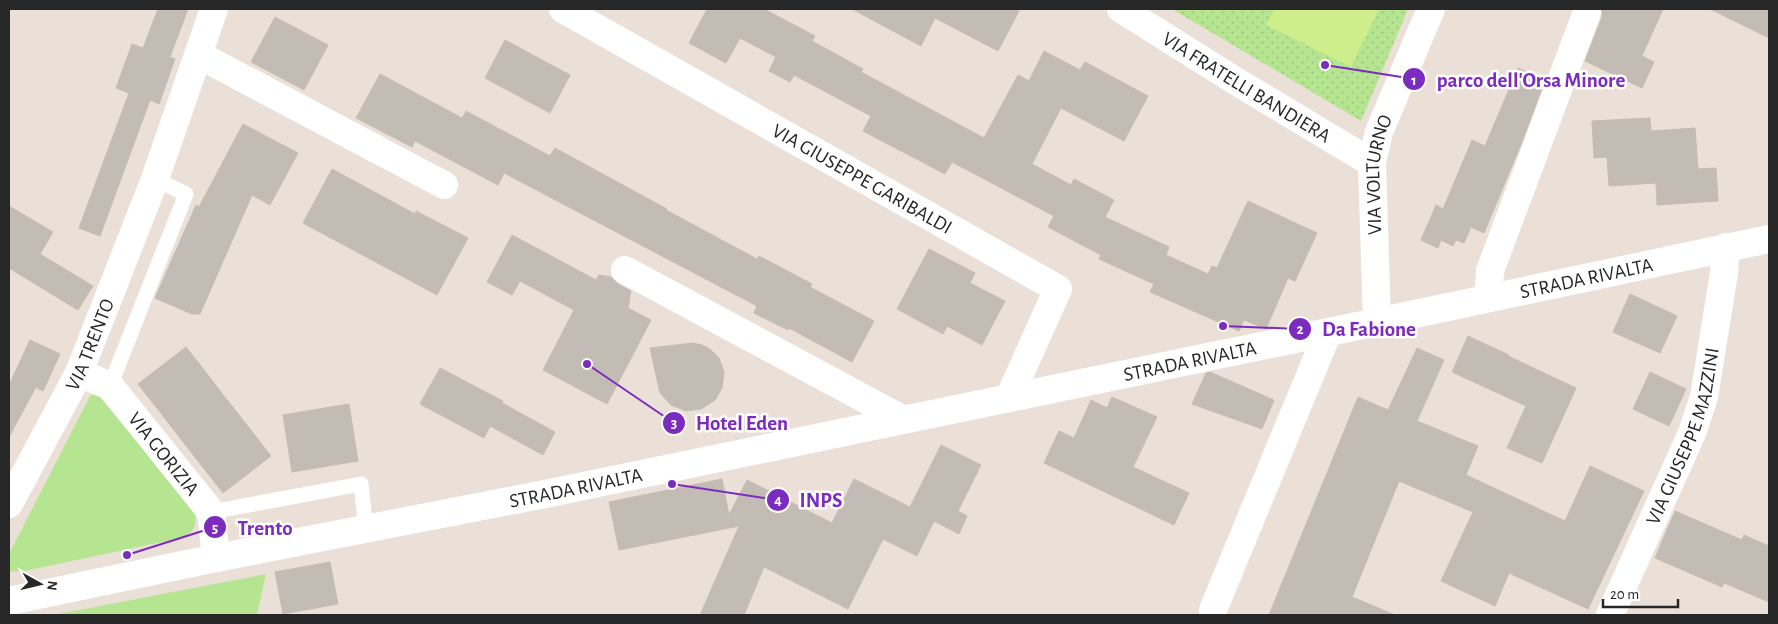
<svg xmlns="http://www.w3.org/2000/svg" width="1778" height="624" font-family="'Alegreya Sans',sans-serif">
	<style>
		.grass { fill: #b6e591 }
		.park { fill: url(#park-dots) }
		.pitch { fill: #ceed8b }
		.building { fill: #c2bcb4; stroke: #c6bcb2 }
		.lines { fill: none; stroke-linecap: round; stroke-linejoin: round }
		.service { stroke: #fff; stroke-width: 15 }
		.minor { stroke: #fff; stroke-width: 28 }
		.tertiary { stroke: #fff; stroke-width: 28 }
		.labels { text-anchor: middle; stroke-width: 5; stroke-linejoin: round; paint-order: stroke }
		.street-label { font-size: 20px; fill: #272727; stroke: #fff }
		.leader { fill: none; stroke: #7b2cbf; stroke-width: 2 }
		.callout-dot { fill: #7b2cbf; stroke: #fff; stroke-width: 2 }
		.mark-label { font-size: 15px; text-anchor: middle; font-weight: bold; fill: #fff }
		.callout-label { font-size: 21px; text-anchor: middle; font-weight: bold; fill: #7b2cbf; stroke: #fff; stroke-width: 5; stroke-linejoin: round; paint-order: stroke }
	</style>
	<defs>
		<pattern id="park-dots" width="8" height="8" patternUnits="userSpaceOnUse" patternTransform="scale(1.25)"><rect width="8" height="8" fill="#b6e591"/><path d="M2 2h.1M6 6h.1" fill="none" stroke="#9cc47d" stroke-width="1.8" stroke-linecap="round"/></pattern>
	</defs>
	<rect width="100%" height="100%" fill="#ebe0d7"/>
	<path class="grass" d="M 95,394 L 99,396 L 195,512 C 196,528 195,531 180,538 L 20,572 L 10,571 L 9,554 L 90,396 Z
		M 266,574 L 257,615 L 53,615 Z"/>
	<path class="park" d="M 1172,9 L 1408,9 L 1361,121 Z"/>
	<path class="pitch" d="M 1274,9 L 1379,9 L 1351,67 L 1266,25 Z"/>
	<path class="building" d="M 158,9 L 188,9 L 170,57 L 175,59 L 159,104 L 150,100 L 100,236 L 79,228 L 129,93 L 116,88 L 132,44 L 143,48 Z
		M 707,9 L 764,9 L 815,36 L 812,41 L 863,69 L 861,72 L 984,138 L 1018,75 L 1029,81 L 1044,51 L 1080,70 L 1085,62 L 1148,96 L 1124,141 L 1061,108 L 1032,164 L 1071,185 L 1074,179 L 1114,200 L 1105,217 L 1169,247 L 1166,255 L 1208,274 L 1212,266 L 1217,268 L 1248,201 L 1317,233 L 1295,281 L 1288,278 L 1266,329 L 1244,320 L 1239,331 L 1150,292 L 1154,284 L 1099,259 L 1101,255 L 1048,227 L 1054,216 L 952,162 L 945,174 L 863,131 L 871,116 L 794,75 L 790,82 L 769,71 L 776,57 L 740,38 L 726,63 L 689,43 Z
		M 852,9 L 1020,9 L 998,51 L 935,18 L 921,46 Z
		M 1602,9 L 1663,9 L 1642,56 L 1654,62 L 1642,88 L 1585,61 L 1602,17 Z
		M 1710,9 L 1769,9 L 1769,38 Z
		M 275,17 L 328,45 L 304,90 L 251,62 Z
		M 505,40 L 570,75 L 550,113 L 485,78 Z
		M 1518,68 L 1545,80 L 1522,142 L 1484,233 L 1471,227 L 1464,243 L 1456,240 L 1453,246 L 1441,240 L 1438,248 L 1421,240 L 1436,205 L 1443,209 L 1472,140 L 1485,146 Z
		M 380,74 L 462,118 L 466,111 L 550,156 L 555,148 L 667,209 L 666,210 L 757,259 L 759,256 L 812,284 L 810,287 L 874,321 L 852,362 L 789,328 L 788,330 L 754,313 L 757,306 L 504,173 L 498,185 L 415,141 L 412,147 L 356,118 Z
		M 1650,118 L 1651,131 L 1695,128 L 1698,169 L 1716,168 L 1718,201 L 1657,205 L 1656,183 L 1609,186 L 1607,157 L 1594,158 L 1592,121 Z
		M 243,124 L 298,153 L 270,205 L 252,195 L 200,314 L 192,314 L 155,298 L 196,205 L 199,207 Z
		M 332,169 L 415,214 L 416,211 L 468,238 L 437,295 L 303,223 Z
		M 9,206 L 53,232 L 40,254 L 93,286 L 78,310 L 9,268 Z
		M 512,235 L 596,280 L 599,275 L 611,277 L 618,284 L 631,291 L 628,308 L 651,320 L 607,404 L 543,370 L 574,310 L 520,281 L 512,295 L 487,282 Z
		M 929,249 L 975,273 L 970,283 L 1005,301 L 982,345 L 947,326 L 943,334 L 897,309 Z
		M 1630,294 L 1677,316 L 1660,353 L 1613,332 Z
		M 1468,336 L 1509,355 L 1508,356 L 1576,388 L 1542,463 L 1507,448 L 1526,406 L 1452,372 Z
		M 30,340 L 60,354 L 43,391 L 36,387 L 9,437 L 9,385 Z
		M 693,343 L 702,345 L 710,349 L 719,358 L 724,372 L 722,388 L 715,400 L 701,409 L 686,411 L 671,405 L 660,393 L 650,348 Z
		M 186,347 L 271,456 L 223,493 L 138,384 Z
		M 1417,348 L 1444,360 L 1417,421 L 1478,446 L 1466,475 L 1565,521 L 1590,466 L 1644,491 L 1588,609 L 1509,573 L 1495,606 L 1441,581 L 1473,512 L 1399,481 L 1352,597 L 1395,615 L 1269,615 L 1358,397 L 1388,410 Z
		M 440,368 L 503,401 L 502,403 L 555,432 L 543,455 L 490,426 L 484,438 L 420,404 Z
		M 1210,372 L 1274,400 L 1262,429 L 1192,404 L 1206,373 Z
		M 1650,372 L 1686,389 L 1669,426 L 1633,409 Z
		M 1112,397 L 1157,417 L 1133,467 L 1189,493 L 1174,525 L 1044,463 L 1059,431 L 1074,438 L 1091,400 L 1107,408 Z
		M 349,404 L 358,461 L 292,472 L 283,415 Z
		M 941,445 L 981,465 L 958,511 L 967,516 L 959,534 L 934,521 L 917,556 L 883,539 L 848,609 L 764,567 L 744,615 L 700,615 L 739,526 L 619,550 L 609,502 L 722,479 L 729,515 L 747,480 L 832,523 L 854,479 L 910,507 Z
		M 1675,511 L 1742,540 L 1744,535 L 1769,546 L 1769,602 L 1724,583 L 1722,587 L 1655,558 Z
		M 330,562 L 338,604 L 283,614 L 275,572 Z"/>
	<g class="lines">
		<path class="service" d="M 110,386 L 186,194 L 155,179
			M 211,512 L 361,484 L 366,529"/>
		<g class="minor">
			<path id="s1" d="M 563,9 L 1058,289 L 1009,398"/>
			<path id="s2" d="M 1121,9 L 1234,80 L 1372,163"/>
			<path d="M 199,55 L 444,185"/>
			<path d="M 625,270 L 902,419"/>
			<path d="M 1488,298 L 1490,271 L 1587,12"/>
			<path id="s3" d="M 1377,322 L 1372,163 L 1379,132 L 1431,9"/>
			<path id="s4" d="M 79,373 L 110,386 L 211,512 L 216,558"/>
			<path id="s5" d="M 9,504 L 79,373 L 155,179 L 214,9"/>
			<path d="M 1213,610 L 1328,332"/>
			<path id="s6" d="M 1610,615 L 1692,433 L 1704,397 L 1724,273 L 1726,247"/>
		</g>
		<path class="tertiary" id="s7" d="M 9,601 L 216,558 L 540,495 L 1377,322 L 1769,239"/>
	</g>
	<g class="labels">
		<g class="street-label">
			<text dy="7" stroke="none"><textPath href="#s2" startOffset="148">VIA FRATELLI BANDIERA</textPath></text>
			<text dy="7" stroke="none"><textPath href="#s3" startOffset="148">VIA VOLTURNO</textPath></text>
			<text dy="7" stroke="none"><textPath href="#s1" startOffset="344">VIA GIUSEPPE GARIBALDI</textPath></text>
			<text dy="7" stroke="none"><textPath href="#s7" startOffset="1610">STRADA RIVALTA</textPath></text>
			<text dy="7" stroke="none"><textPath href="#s5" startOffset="179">VIA TRENTO</textPath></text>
			<text dy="7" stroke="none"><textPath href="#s7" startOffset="1205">STRADA RIVALTA</textPath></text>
			<text dy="7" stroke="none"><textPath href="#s6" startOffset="194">VIA GIUSEPPE MAZZINI</textPath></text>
			<text dy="7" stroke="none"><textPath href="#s4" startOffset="120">VIA GORIZIA</textPath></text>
			<text dy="7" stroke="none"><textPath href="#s7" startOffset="578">STRADA RIVALTA</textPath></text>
		</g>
	</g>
	<path class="leader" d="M1325 65L1414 79M1223 326L1300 329M587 364L674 423M672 484L778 500M127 555L215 527"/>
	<g class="callout-dot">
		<circle cx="1325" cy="65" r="5"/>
		<circle cx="1223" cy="326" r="5"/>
		<circle cx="587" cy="364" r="5"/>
		<circle cx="672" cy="484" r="5"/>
		<circle cx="127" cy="555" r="5"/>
		<circle cx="1414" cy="79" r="12"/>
		<circle cx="1300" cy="329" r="12"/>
		<circle cx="674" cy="423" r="12"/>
		<circle cx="778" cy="500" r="12"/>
		<circle cx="215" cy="527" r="12"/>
	</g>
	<g class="mark-label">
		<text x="1414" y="85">1</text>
		<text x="1300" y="334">2</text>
		<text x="674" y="428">3</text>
		<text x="778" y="505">4</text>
		<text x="215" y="533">5</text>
	</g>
	<g class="callout-label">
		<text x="1531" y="87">parco dell'Orsa Minore</text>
		<text x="1369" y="336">Da Fabione</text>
		<text x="742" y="430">Hotel Eden</text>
		<text x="821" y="507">INPS</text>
		<text x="265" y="535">Trento</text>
	</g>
	<rect width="1778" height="624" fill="none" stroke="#272727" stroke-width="20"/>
	<g transform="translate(40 584) rotate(98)" stroke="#ffffff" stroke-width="4" paint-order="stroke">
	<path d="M0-4L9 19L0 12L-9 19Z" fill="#272727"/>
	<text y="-8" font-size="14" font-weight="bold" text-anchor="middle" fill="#272727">N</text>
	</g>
	<path d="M1603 599v8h75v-8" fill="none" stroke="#272727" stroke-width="2.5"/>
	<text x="1610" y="599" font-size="15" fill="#272727" stroke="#ffffff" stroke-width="4" paint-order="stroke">20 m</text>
</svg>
